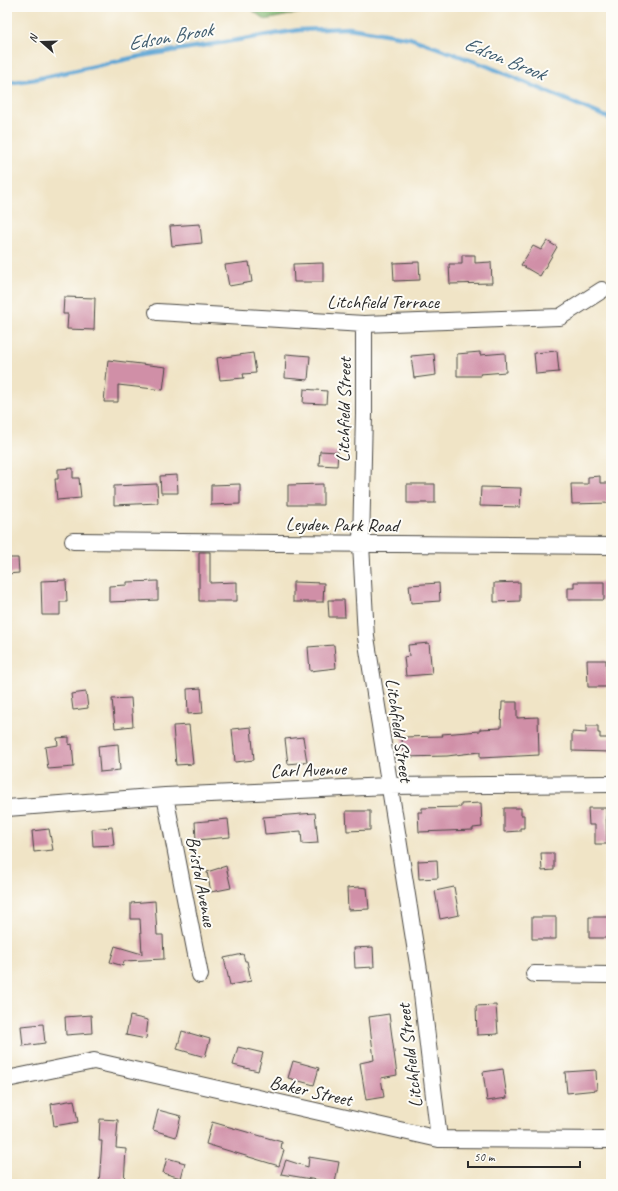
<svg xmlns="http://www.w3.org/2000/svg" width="618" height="1191" font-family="Caveat,sans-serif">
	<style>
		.forest { fill: #84b873; stroke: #58724f }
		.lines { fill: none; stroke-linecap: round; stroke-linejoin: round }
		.stream { stroke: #5da5d4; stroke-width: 4.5 }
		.building { fill: #d08fa7 }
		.minor-casing { stroke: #494742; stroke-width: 18 }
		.minor { stroke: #fff; stroke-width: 16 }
		.labels { text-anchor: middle; stroke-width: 4; stroke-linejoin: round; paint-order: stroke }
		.street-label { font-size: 19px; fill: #2b2b2b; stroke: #fdfcf7 }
		.water-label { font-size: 20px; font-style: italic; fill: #3f5c6f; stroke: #fdfcf7 }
	</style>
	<rect width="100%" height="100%" fill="#fdfcf7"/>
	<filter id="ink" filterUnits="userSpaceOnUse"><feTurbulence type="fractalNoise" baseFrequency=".025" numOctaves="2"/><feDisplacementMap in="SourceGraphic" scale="8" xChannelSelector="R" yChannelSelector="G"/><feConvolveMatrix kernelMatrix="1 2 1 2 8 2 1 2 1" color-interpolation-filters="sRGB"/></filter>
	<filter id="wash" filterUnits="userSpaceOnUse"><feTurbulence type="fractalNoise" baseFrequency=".012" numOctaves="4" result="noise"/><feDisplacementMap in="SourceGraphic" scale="16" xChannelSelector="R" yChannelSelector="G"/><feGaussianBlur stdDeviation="0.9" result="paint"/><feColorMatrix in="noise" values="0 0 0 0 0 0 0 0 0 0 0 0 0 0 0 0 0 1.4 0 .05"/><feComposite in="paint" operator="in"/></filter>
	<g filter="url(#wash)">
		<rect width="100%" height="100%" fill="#f0e4c6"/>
		<path class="forest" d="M 248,7 L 329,7 L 265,20 Z"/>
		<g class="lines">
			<path class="stream" d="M 7,83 L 36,79 L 146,55 L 299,30 L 349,28 L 410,38 L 487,66 L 611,119"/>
		</g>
		<g id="blocks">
			<path class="building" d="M 200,224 L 202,243 L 172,246 L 170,226 Z
				M 547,241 L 557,247 L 540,276 L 521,265 L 533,246 L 541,250 Z
				M 462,255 L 475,255 L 475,263 L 491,262 L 492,283 L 450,284 L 449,264 L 462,264 Z
				M 249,262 L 252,282 L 229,286 L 225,265 Z
				M 419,262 L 420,280 L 394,281 L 393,263 Z
				M 323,263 L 323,282 L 294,282 L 293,264 Z
				M 64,297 L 95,298 L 94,330 L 67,329 L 68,314 L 63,314 Z
				M 557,351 L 559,372 L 536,374 L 534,353 Z
				M 480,352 L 480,355 L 505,353 L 506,372 L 480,374 L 481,376 L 457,376 L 457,354 Z
				M 253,353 L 256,373 L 243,374 L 244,378 L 220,380 L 217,358 Z
				M 286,354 L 310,356 L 308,380 L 285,378 Z
				M 434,354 L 436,375 L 414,378 L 411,356 Z
				M 108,360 L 166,367 L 163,390 L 118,385 L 118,402 L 104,402 Z
				M 304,389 L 327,391 L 326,404 L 303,403 Z
				M 320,451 L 338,452 L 337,466 L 319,465 Z
				M 73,468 L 73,478 L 79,478 L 81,498 L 57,500 L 55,479 L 58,479 L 58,469 Z
				M 177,475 L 178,493 L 161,493 L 160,476 Z
				M 600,476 L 600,483 L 611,483 L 611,503 L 572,504 L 571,484 L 588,484 L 588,477 Z
				M 157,484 L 158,503 L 114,505 L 114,486 Z
				M 240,484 L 240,504 L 211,505 L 211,485 Z
				M 323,484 L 323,505 L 288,505 L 288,485 Z
				M 407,484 L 435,484 L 435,503 L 407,503 Z
				M 481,487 L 521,488 L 520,507 L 480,506 Z
				M 199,552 L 210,552 L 210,583 L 237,582 L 237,601 L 199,601 Z
				M 7,558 L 18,558 L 19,573 L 7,574 Z
				M 66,580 L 67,602 L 60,602 L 60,615 L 42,615 L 41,581 Z
				M 158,581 L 158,600 L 109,602 L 109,586 L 127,585 L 127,582 Z
				M 293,582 L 324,583 L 323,602 L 293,602 Z
				M 520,582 L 520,601 L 494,602 L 494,583 Z
				M 574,582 L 604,582 L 604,600 L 568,600 L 568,588 L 574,588 Z
				M 439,583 L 440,601 L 411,603 L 409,585 Z
				M 328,600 L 344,600 L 345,617 L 329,617 Z
				M 429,643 L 432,674 L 406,676 L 404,657 L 409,656 L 408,645 Z
				M 334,645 L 336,668 L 310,671 L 308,647 Z
				M 587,660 L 606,660 L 607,687 L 588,687 Z
				M 201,688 L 203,713 L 188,714 L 187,689 Z
				M 86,692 L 88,708 L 73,710 L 71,694 Z
				M 131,698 L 133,726 L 115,728 L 112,699 Z
				M 502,702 L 517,702 L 517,718 L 538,717 L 539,755 L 480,758 L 480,752 L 447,756 L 403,757 L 402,737 L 443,736 L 442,734 L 480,731 L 480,729 L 501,728 Z
				M 189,725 L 193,764 L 176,765 L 173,726 Z
				M 586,726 L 598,726 L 598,733 L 600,733 L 600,738 L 611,738 L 611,752 L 572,751 L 572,732 L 586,733 Z
				M 251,727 L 254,760 L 235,762 L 232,729 Z
				M 69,737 L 69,745 L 72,744 L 74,767 L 48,769 L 45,747 L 58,745 L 57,738 Z
				M 303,737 L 307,762 L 288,764 L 285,739 Z
				M 118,744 L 120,770 L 100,772 L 98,746 Z
				M 481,803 L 482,827 L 473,828 L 473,830 L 419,832 L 418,812 L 422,812 L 422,808 L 461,807 L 461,804 Z
				M 504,808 L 521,808 L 521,815 L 524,815 L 524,828 L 520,828 L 520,831 L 504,832 Z
				M 588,808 L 606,808 L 607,844 L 595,844 L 595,825 L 589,825 Z
				M 346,811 L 370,811 L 370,830 L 347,831 Z
				M 315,813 L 318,843 L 302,844 L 301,831 L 265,834 L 263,817 Z
				M 228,819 L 230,837 L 196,840 L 195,822 Z
				M 112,827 L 114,845 L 93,846 L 92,829 Z
				M 49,829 L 53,850 L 34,852 L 32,831 Z
				M 541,853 L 554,853 L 554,870 L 542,871 Z
				M 437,860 L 438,878 L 419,879 L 418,861 Z
				M 226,866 L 231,888 L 211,892 L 207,872 Z
				M 359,887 L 367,888 L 369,909 L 348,910 L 347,888 Z
				M 454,887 L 459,915 L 440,919 L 435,891 Z
				M 155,901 L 157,935 L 163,935 L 164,959 L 124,961 L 123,966 L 110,962 L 115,946 L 142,954 L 140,919 L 131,919 L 131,903 Z
				M 532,917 L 556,917 L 556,939 L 532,939 Z
				M 589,917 L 611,917 L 611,938 L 589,938 Z
				M 373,947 L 374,967 L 355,968 L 354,948 Z
				M 243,954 L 245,961 L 247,961 L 251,981 L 230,985 L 224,958 Z
				M 496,1005 L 498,1034 L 477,1035 L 476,1006 Z
				M 389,1014 L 397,1075 L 381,1078 L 384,1097 L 366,1100 L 360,1063 L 374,1060 L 369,1017 Z
				M 91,1015 L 92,1033 L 66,1035 L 65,1017 Z
				M 130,1016 L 148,1020 L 146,1039 L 126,1035 Z
				M 43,1024 L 45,1043 L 23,1046 L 21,1026 Z
				M 182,1031 L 210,1039 L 205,1057 L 177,1049 Z
				M 238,1047 L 263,1053 L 258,1071 L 233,1065 Z
				M 293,1061 L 319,1068 L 314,1085 L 288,1078 Z
				M 503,1069 L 507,1098 L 487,1101 L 483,1072 Z
				M 596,1070 L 597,1090 L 567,1093 L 565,1072 Z
				M 74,1100 L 78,1122 L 54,1126 L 51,1104 Z
				M 158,1110 L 181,1116 L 176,1137 L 153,1130 Z
				M 100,1119 L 118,1120 L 116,1148 L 126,1149 L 124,1184 L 99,1184 L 102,1141 L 99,1141 Z
				M 212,1122 L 282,1142 L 281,1149 L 284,1150 L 279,1166 L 206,1144 Z
				M 309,1157 L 339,1162 L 335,1183 L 281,1174 L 286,1160 L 308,1167 Z
				M 167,1158 L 185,1163 L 181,1178 L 163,1173 Z"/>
		</g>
	</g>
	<g filter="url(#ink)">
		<use href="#blocks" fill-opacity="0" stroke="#494742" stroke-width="1"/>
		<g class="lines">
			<g class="minor-casing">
				<path id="minor" d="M 157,312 L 364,324 L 560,317 L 602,290
					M 364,324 L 364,414 L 361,544 L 366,637 L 420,977 L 439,1139
					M 73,541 L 611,546
					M 165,796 L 200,975
					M 7,808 L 165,796 L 388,786 L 611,784
					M 534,974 L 611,975
					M 7,1079 L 94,1061 L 439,1139 L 611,1140"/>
			</g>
			<use href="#minor" class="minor"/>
		</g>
	</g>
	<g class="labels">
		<g class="street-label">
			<text x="383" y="308">Litchfield Terrace</text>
			<text transform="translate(343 410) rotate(-89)" y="7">Litchfield Street</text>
			<text transform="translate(342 524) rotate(1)" y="7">Leyden Park Road</text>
			<text transform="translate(400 730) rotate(82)" y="7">Litchfield Street</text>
			<text transform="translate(308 769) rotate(-2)" y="7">Carl Avenue</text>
			<text transform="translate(202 881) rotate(79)" y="7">Bristol Avenue</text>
			<text transform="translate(409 1056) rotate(-97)" y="7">Litchfield Street</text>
			<text transform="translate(311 1090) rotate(13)" y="7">Baker Street</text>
		</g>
		<g class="water-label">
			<text transform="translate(170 36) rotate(-10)" y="7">Edson Brook</text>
			<text transform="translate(505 58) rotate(22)" y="7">Edson Brook</text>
		</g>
	</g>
	<rect width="618" height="1191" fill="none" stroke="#fdfcf7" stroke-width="24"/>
	<g transform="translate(42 42) rotate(290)" stroke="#fdfcf7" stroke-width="3" paint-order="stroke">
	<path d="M0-3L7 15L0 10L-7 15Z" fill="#2b2b2b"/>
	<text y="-6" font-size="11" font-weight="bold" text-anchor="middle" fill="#2b2b2b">N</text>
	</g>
	<path d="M468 1161v6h112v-6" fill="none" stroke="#2b2b2b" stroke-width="2"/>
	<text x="474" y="1161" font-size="12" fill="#2b2b2b" stroke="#fdfcf7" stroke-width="3" paint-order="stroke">50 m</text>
</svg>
